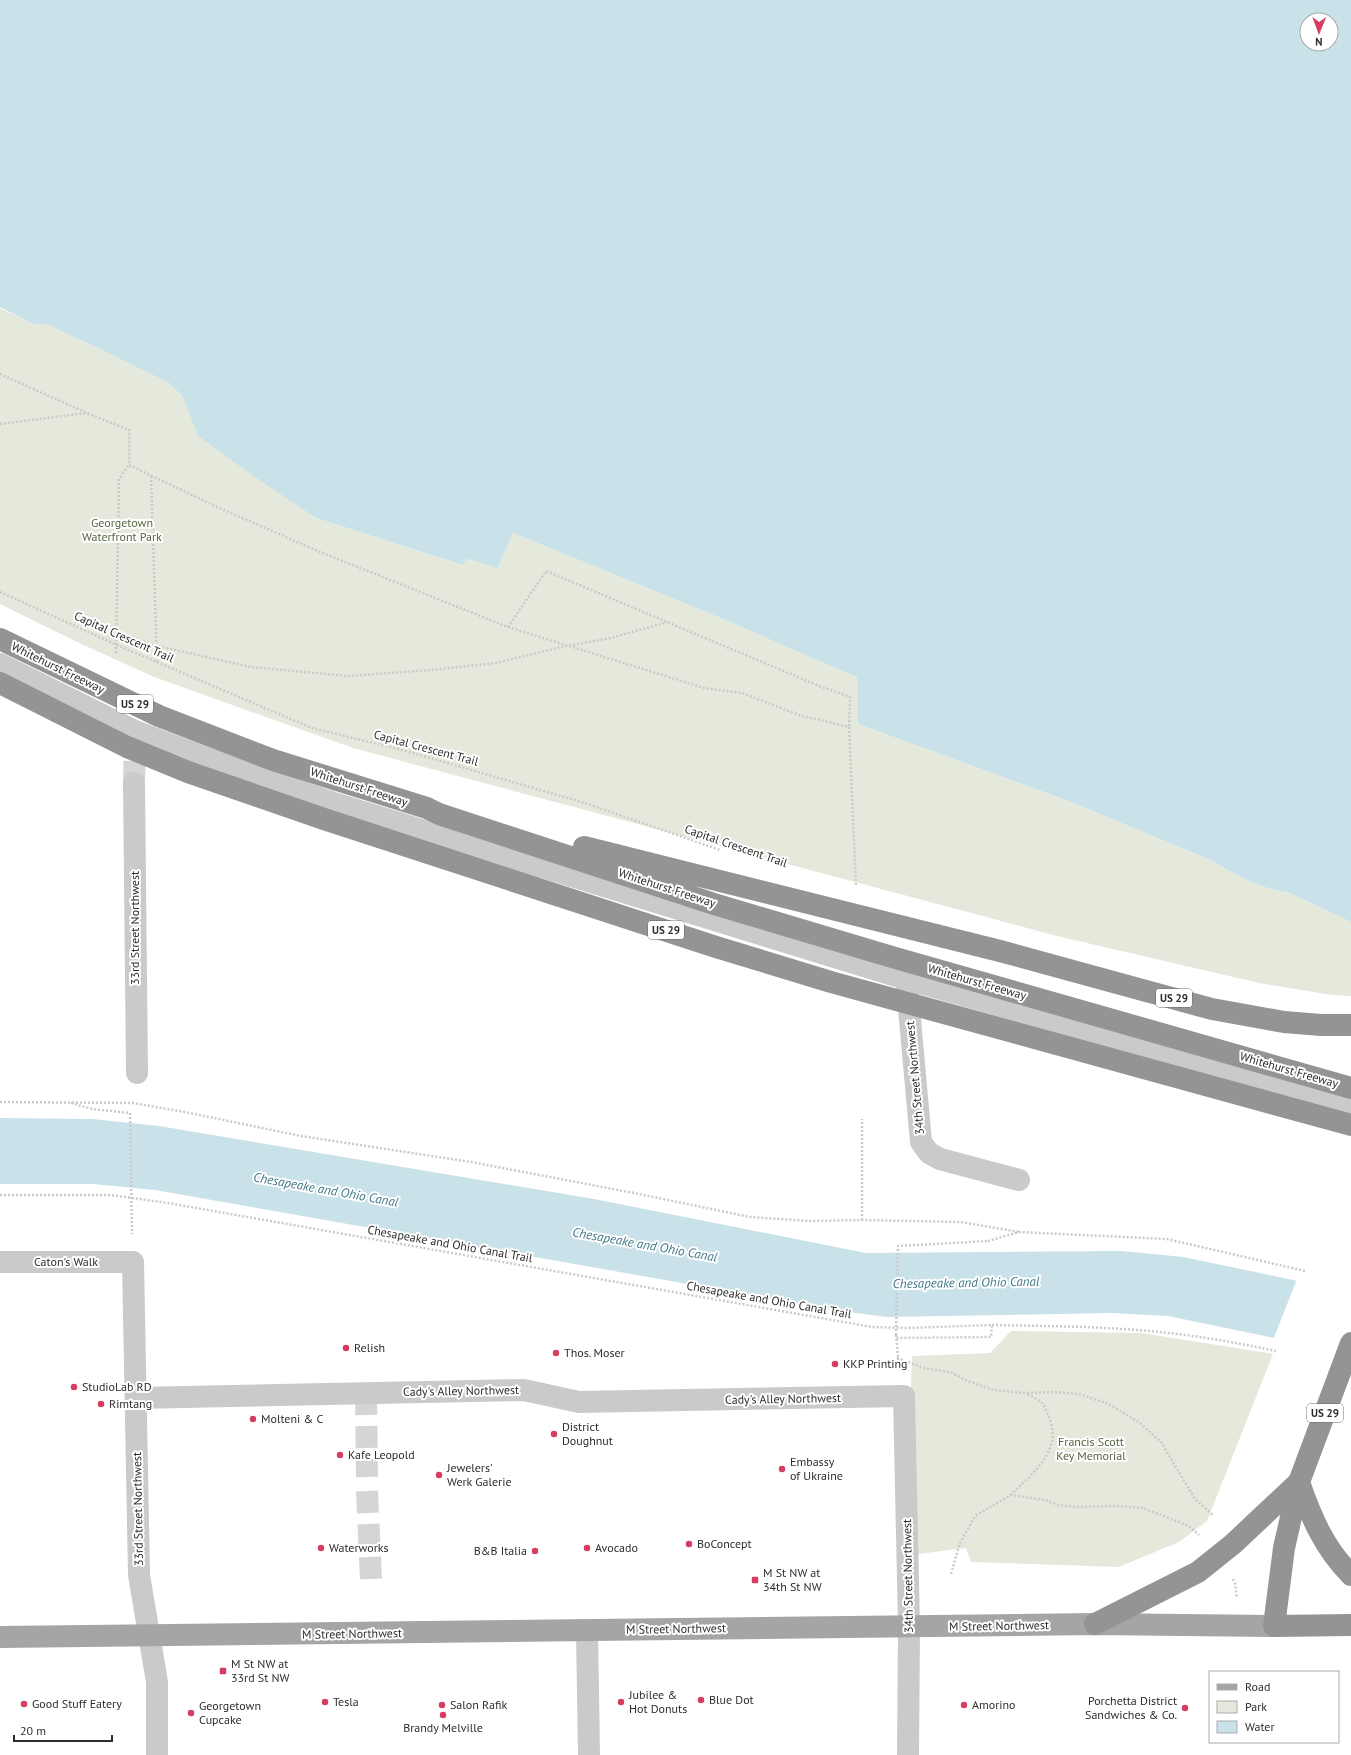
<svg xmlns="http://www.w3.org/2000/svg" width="1351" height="1755" font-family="'PT Sans',sans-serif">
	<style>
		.green { fill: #e5e9dc }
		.water { fill: #c9e1e8; fill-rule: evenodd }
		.pier { fill: #fff }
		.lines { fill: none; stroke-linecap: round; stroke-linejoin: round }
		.minor-tunnel { stroke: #d5d5d5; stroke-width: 22; stroke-dasharray: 22 11; stroke-linecap: butt }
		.path { stroke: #cacaca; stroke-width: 2.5; stroke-dasharray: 2 2; stroke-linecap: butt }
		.minor { stroke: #cacaca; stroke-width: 22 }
		.major { stroke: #a5a5a5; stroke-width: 22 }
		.highway { stroke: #949494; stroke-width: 22 }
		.path-bridge { stroke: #cacaca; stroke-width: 2.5; stroke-dasharray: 2 2; stroke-linecap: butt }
		.highway-bridge { stroke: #949494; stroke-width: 22 }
		.poi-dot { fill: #d63d61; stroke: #fff; stroke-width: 1.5 }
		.labels { text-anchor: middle; stroke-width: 4; stroke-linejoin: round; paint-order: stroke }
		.shield { fill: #fff; stroke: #6c6c6c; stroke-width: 1 }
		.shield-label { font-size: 11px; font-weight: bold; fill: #2d2d2d }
		.park-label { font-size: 12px; fill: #56653e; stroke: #fff }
		.street-label { font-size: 12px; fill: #2d2d2d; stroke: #fff }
		.poi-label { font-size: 12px; fill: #2d2d2d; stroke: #fff; text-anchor: start }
		.water-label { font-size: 13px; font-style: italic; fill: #427888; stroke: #fff }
	</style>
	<rect width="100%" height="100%" fill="#fff"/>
	<path class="green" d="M 0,308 L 33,324 L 48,325 L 102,350 L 169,383 L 182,396 L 198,436 L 316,518 L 463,565 L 465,559 L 498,568 L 513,533 L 711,614 L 858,677 L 858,724 L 1066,800 L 1208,859 L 1243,878 L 1267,888 L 1290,893 L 1351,922 L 1351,996 L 1332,995 L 1259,983 L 1057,936 L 353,748 L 154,677 L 75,641 L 0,604 Z
		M 1011,1331 L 1142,1333 L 1273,1354 L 1207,1521 L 1179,1542 L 1119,1567 L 971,1562 L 966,1548 L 910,1555 L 909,1446 L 912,1356 L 990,1353 Z"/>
	<path class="water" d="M 0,0 L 1351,0 L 1351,922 L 1290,893 L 1267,888 L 1243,878 L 1208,859 L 1066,800 L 858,724 L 857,677 L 711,614 L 513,533 L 498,568 L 466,559 L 463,565 L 316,518 L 252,475 L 198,436 L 182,396 L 169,383 L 102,350 L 48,325 L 33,324 L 0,307 ZM 1307,20 L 1331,20 L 1331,44 L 1307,44 Z
		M 0,1118 L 92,1119 L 159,1126 L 594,1199 L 866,1253 L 1122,1251 L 1183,1257 L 1351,1292 L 1351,1354 L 1168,1316 L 1112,1313 L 887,1317 L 841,1311 L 155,1190 L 94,1184 L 0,1184 Z"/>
	<path class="pier" d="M 1297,1279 L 1351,1290 L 1351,1356 L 1273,1340 Z"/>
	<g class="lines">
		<path class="minor-tunnel" d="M 134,783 L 135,732
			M 366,1393 L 367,1477
			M 367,1491 L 371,1579"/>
		<path class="path" d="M 0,374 L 87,413 L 129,430 L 129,465 L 215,506 L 320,552 L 508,627 L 704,688 L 742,693 L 799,715 L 849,727 L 856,886
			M 0,424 L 86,413
			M 151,476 L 157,662
			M 0,592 L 117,645 L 312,728 L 406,751 L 585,803 L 720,850
			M 508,627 L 546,571 L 819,686 L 850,697 L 849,727
			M 117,632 L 157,646 L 251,667 L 347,676 L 431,670 L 496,663 L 566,646 L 611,638 L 667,622
			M 116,653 L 119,479 L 129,465
			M 0,1102 L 133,1103 L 185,1112 L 301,1136 L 471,1162 L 634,1193 L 750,1217 L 810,1221 L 862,1220 L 961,1222 L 1019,1232
			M 71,1103 L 92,1109 L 130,1113
			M 0,1195 L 111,1195 L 168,1203 L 872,1327 L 906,1328 L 992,1325 L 991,1337 L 896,1338
			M 862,1220 L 862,1119
			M 988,1241 L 1019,1232 L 1167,1239 L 1305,1271
			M 992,1325 C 1035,1326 1079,1326 1122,1329 C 1174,1332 1225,1340 1276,1351
			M 896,1335 L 899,1368
			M 897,1358 L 924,1368 L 950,1372 L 970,1382 L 994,1390 L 1024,1393 L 1055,1392 L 1079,1394 L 1109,1404 L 1140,1423 L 1161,1442 L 1195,1499 L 1214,1516
			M 1011,1495 C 1031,1474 1062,1452 1050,1420 C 1044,1403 1042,1400 1026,1394
			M 951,1574 L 960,1543 L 975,1516 L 1011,1495 L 1045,1500 L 1058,1505 L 1078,1507 L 1114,1506 L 1143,1508 L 1189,1526 L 1199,1535
			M 1233,1579 L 1235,1583 L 1237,1598"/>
		<path class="minor" d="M 0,664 L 135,731 L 263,779 L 334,803 L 906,979 L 1351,1105
			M 134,783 L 137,1073
			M 907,986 L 921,1142 L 929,1153 L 940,1159 L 1019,1180
			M 0,1262 L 133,1262 L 139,1575 L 157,1682 L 157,1755
			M 136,1398 L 524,1390 L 579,1402 L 904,1396 L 909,1627 L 908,1755
			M 587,1631 L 589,1755"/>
		<path class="major" d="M 0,1637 L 1095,1624 L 1274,1626"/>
		<path class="highway" d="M 0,639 L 159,716 L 273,760 L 427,808 L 439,814 L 714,904 L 892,957 L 1351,1088
			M 584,847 L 1000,951 L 1212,1009 L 1284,1022 L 1321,1025 L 1351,1025
			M 1299,1482 L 1284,1548 L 1274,1626 L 1351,1625
			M 1299,1482 C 1311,1517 1324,1548 1351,1575
			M 1095,1624 L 1198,1572 L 1233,1544 L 1299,1482"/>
		<path class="path-bridge" d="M 130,1113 L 132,1234
			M 896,1335 L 898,1246 L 988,1241"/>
		<path class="highway-bridge" d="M 0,683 L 127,747 L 188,772 L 324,819 L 716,947 L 831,982 L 1351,1125
			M 1299,1482 L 1351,1343"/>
	</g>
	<g class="poi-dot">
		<circle cx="346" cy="1348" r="4"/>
		<circle cx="556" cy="1353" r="4"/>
		<circle cx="835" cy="1364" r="4"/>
		<circle cx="74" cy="1387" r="4"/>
		<circle cx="101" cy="1404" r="4"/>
		<circle cx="253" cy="1419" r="4"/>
		<circle cx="554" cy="1434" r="4"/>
		<circle cx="340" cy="1455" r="4"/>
		<circle cx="782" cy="1469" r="4"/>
		<circle cx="439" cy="1475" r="4"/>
		<circle cx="689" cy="1544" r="4"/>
		<circle cx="321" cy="1548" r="4"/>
		<circle cx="587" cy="1548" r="4"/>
		<circle cx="535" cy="1551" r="4"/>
		<rect x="751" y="1576" width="8" height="8" rx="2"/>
		<rect x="219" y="1667" width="8" height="8" rx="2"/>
		<circle cx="701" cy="1700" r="4"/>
		<circle cx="325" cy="1702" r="4"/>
		<circle cx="621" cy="1702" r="4"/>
		<circle cx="24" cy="1704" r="4"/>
		<circle cx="442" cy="1705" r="4"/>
		<circle cx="964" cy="1705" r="4"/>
		<circle cx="1185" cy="1708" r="4"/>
		<circle cx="191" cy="1713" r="4"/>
		<circle cx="443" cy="1715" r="4"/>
	</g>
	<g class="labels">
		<g class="shield">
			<rect x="117" y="695" width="36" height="18" rx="3"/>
			<rect x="648" y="921" width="36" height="18" rx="3"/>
			<rect x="1156" y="989" width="36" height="18" rx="3"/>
			<rect x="1307" y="1404" width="36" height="18" rx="3"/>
		</g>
		<g class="shield-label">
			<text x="135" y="708">US 29</text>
			<text x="666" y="934">US 29</text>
			<text x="1174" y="1002">US 29</text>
			<text x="1325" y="1417">US 29</text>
		</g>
		<g class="park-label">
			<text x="122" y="527">Georgetown<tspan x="122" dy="14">Waterfront Park</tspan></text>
			<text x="1091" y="1446">Francis Scott<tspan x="1091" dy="14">Key Memorial</tspan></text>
		</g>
		<g class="street-label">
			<text transform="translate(124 637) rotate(24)" y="4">Capital Crescent Trail</text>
			<text transform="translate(58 668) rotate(26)" y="4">Whitehurst Freeway</text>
			<text transform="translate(426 748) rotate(15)" y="4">Capital Crescent Trail</text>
			<text transform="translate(359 787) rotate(18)" y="4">Whitehurst Freeway</text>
			<text transform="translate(736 846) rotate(19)" y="4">Capital Crescent Trail</text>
			<text transform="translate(667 888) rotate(18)" y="4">Whitehurst Freeway</text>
			<text transform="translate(135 928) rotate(-90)" y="4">33rd Street Northwest</text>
			<text transform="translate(977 982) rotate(16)" y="4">Whitehurst Freeway</text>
			<text transform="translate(1289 1070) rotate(16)" y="4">Whitehurst Freeway</text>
			<text transform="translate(915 1078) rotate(-95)" y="4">34th Street Northwest</text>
			<text transform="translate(450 1244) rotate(10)" y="4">Chesapeake and Ohio Canal Trail</text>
			<text x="66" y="1266">Caton's Walk</text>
			<text transform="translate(769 1300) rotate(10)" y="4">Chesapeake and Ohio Canal Trail</text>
			<text transform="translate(461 1391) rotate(-1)" y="4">Cady's Alley Northwest</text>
			<text transform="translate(783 1399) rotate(-1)" y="4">Cady's Alley Northwest</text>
			<text transform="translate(138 1509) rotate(-91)" y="4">33rd Street Northwest</text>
			<text transform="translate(908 1576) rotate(-91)" y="4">34th Street Northwest</text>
			<text transform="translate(999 1626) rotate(-1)" y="4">M Street Northwest</text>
			<text transform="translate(676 1629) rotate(-1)" y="4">M Street Northwest</text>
			<text transform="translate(352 1634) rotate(-1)" y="4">M Street Northwest</text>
		</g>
		<g class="poi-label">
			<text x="354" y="1352">Relish</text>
			<text x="564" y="1357">Thos. Moser</text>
			<text x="843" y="1368">KKP Printing</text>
			<text x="82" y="1391">StudioLab RD</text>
			<text x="109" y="1408">Rimtang</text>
			<text x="261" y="1423">Molteni &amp; C</text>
			<text x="562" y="1431">District<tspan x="562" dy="14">Doughnut</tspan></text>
			<text x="348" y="1459">Kafe Leopold</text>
			<text x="790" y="1466">Embassy<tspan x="790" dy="14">of Ukraine</tspan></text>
			<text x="447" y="1472">Jewelers'<tspan x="447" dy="14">Werk Galerie</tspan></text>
			<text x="697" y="1548">BoConcept</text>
			<text x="329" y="1552">Waterworks</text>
			<text x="595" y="1552">Avocado</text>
			<text x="527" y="1555" text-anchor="end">B&amp;B Italia</text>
			<text x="763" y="1577">M St NW at<tspan x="763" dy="14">34th St NW</tspan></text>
			<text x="231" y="1668">M St NW at<tspan x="231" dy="14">33rd St NW</tspan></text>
			<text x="629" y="1699">Jubilee &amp;<tspan x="629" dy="14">Hot Donuts</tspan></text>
			<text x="709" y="1704">Blue Dot</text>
			<text x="1177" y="1705" text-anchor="end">Porchetta District<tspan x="1177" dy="14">Sandwiches &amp; Co.</tspan></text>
			<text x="333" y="1706">Tesla</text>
			<text x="32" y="1708">Good Stuff Eatery</text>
			<text x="450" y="1709">Salon Rafik</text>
			<text x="972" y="1709">Amorino</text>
			<text x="199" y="1710">Georgetown<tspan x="199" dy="14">Cupcake</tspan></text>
			<text x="443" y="1732" text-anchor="middle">Brandy Melville</text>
		</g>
		<g class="water-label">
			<text transform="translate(326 1189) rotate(10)" y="5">Chesapeake and Ohio Canal</text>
			<text transform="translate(645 1244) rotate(10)" y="5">Chesapeake and Ohio Canal</text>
			<text transform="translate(966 1282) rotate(-1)" y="5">Chesapeake and Ohio Canal</text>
		</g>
	</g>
	<rect x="1209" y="1671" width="130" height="72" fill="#ffffff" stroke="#ababab"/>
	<rect x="1217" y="1684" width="20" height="6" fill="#a5a5a5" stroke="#ababab"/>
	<text x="1245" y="1691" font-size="12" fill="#2d2d2d">Road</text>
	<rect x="1217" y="1701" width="20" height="12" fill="#e5e9dc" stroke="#ababab"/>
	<text x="1245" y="1711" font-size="12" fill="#2d2d2d">Park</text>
	<rect x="1217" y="1721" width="20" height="12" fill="#c9e1e8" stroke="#ababab"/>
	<text x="1245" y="1731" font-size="12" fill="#2d2d2d">Water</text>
	<g transform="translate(1319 32) rotate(181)"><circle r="19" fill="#ffffff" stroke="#ababab"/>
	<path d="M0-3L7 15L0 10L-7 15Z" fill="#d63d61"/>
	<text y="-6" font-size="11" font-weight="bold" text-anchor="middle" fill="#2d2d2d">N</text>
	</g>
	<path d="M14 1735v6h98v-6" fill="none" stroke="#2d2d2d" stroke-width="2"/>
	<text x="20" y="1735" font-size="12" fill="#2d2d2d" stroke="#ffffff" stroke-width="3" paint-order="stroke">20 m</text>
</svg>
